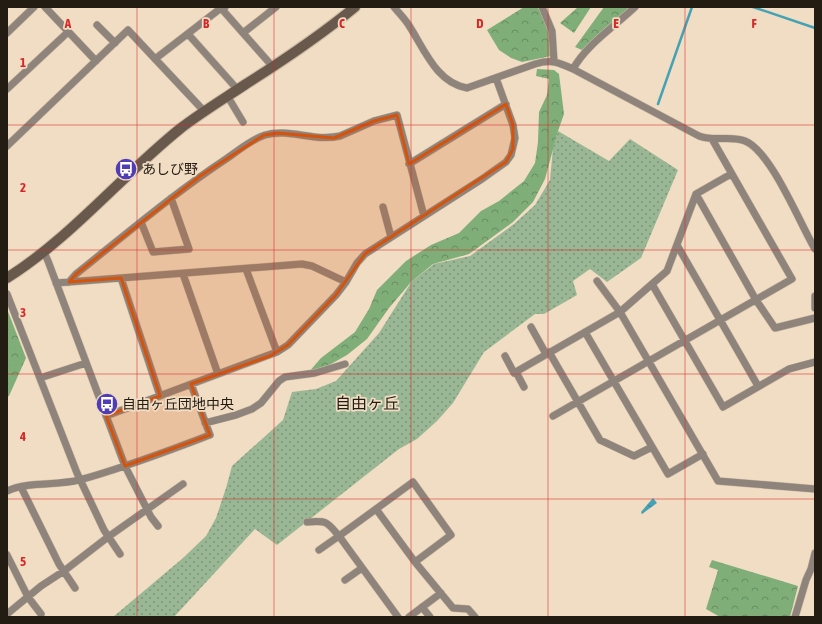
<svg xmlns="http://www.w3.org/2000/svg" width="822" height="624" font-family="'Asap Condensed','Noto Sans JP',sans-serif">
	<style>
		.grass { fill: url(#grass-dots) }
		.forest { fill: url(#forest-crowns) }
		.water { fill: url(#water-waves) }
		.lines { fill: none; stroke-linecap: round; stroke-linejoin: round }
		.stream { stroke: #45a2b5; stroke-width: 2.5 }
		.street-casing { stroke: #ccbaa3; stroke-width: 8 }
		.secondary-casing { stroke: #ccbaa3; stroke-width: 12 }
		.street { stroke: #8f847b; stroke-width: 7 }
		.secondary { stroke: #68594c; stroke-width: 10 }
		.marked { fill: #d4530d; fill-opacity: 0.2; stroke: #d4530d; stroke-width: 3; stroke-linejoin: round }
		.grid { fill: none; stroke: #d62828; stroke-width: 1; stroke-opacity: 0.55 }
		.labels { text-anchor: middle; stroke-width: 3.5; stroke-linejoin: round; paint-order: stroke }
		.poi-label { font-size: 14px; fill: #231c13; stroke: #f1ddc3; text-anchor: start }
		.quarter-label { font-size: 16px; fill: #231c13; stroke: #f1ddc3 }
		.grid-label { font-size: 13px; text-anchor: middle; font-weight: bold; fill: #d62828; stroke: #f1ddc3; stroke-width: 3.5; stroke-linejoin: round; paint-order: stroke }
	</style>
	<defs>
		<pattern id="grass-dots" width="8" height="8" patternUnits="userSpaceOnUse"><rect width="8" height="8" fill="#99b794"/><path d="M2 2h.1M6 6h.1" fill="none" stroke="#7c9478" stroke-width="1.8" stroke-linecap="round"/></pattern>
		<pattern id="forest-crowns" width="20" height="18" patternUnits="userSpaceOnUse"><rect width="20" height="18" fill="#80ae79"/><path d="M2 6a3 3 0 1 1 6 0M12 15a3 3 0 1 1 6 0" fill="none" stroke="#688d62"/></pattern>
		<pattern id="water-waves" width="16" height="10" patternUnits="userSpaceOnUse"><rect width="16" height="10" fill="#45a2b5"/><path d="M0 5q4-4 8 0t8 0" fill="none" stroke="#398392"/></pattern>
	</defs>
	<rect width="100%" height="100%" fill="#f1ddc3"/>
	<path class="grass" d="M 558,131 L 609,161 L 630,139 L 678,170 L 641,258 L 607,282 L 590,269 L 573,281 L 577,295 L 544,314 L 535,314 L 484,352 L 453,403 L 437,421 L 417,439 L 399,449 L 277,545 L 255,529 L 174,617 L 113,617 L 183,558 L 206,536 L 216,518 L 226,488 L 232,466 L 283,420 L 292,392 L 316,389 L 336,381 L 379,333 L 412,281 L 434,264 L 470,256 L 514,224 L 535,205 L 550,180 L 553,148 Z"/>
	<path class="forest" d="M 524,7 L 537,7 L 539,9 L 548,29 L 551,56 L 522,62 L 511,58 L 499,50 L 487,30 Z
		M 578,7 L 591,7 L 574,33 L 560,23 Z
		M 604,7 L 630,7 L 582,50 L 575,47 Z
		M 537,69 L 554,70 L 559,74 L 564,114 L 558,131 L 545,179 L 533,202 L 513,222 L 469,254 L 433,264 L 412,281 L 389,308 L 367,339 L 347,355 L 324,368 L 308,373 L 321,358 L 355,332 L 369,309 L 377,290 L 406,261 L 431,245 L 459,233 L 481,211 L 499,201 L 524,181 L 535,163 L 538,142 L 539,112 L 547,95 L 549,79 L 536,76 Z
		M 7,309 L 26,358 L 9,396 L 7,397 Z
		M 712,560 L 798,586 L 790,617 L 720,617 L 706,609 L 718,570 L 709,567 Z"/>
	<path class="water" d="M 653,498 L 657,503 L 642,514 L 641,512 Z"/>
	<g class="lines">
		<path class="stream" d="M 753,7 L 815,28
			M 658,104 L 692,7"/>
		<g class="street-casing">
			<path id="street" d="M 45,7 L 96,61
				M 220,7 L 273,67
				M 394,7 C 399,13 404,18 408,24 C 424,48 436,83 467,88 L 535,64 C 551,59 558,62 573,69 L 699,136 C 714,142 730,135 745,141 C 771,151 800,224 815,249
				M 542,7 L 552,31 L 554,61
				M 97,25 L 115,43
				M 7,33 L 34,7
				M 243,33 L 276,7
				M 188,34 L 238,90
				M 155,59 L 221,8 L 225,7
				M 573,69 C 587,44 614,27 635,7
				M 7,89 L 68,32
				M 228,97 L 243,122
				M 7,146 L 128,30 L 204,111
				M 409,164 L 506,104
				M 696,194 L 756,300 L 775,328 L 815,318
				M 383,207 L 391,237
				M 141,222 L 153,252 L 189,249 L 171,198
				M 677,245 L 758,386
				M 44,252 L 48,261 L 125,466 L 151,517 L 158,526
				M 246,269 L 277,352
				M 183,274 L 218,374
				M 121,278 L 160,396
				M 597,281 L 620,312 L 718,481 L 815,489
				M 69,282 L 76,274 C 125,235 173,194 226,159 C 238,151 250,140 265,135 C 289,128 314,142 340,136 L 374,121 L 397,115 L 424,216
				M 56,283 L 302,264 L 312,266 L 346,282
				M 652,284 L 723,407 L 789,369 L 815,362
				M 7,294 L 77,473 L 104,530 L 120,554
				M 815,296 L 815,308
				M 531,327 L 546,354
				M 585,332 L 668,474 L 703,454
				M 549,352 L 600,440 L 634,456 L 652,447
				M 505,356 L 514,373 L 620,312 L 652,284 L 667,271 L 696,194 L 731,174
				M 516,372 L 524,387
				M 40,378 L 86,363
				M 106,416 L 277,352 L 288,345 L 336,295 L 346,282 L 357,263 L 365,254 L 482,179 L 506,162 L 511,155 L 515,138 L 513,125 L 496,78
				M 553,416 L 792,279 L 712,139
				M 205,423 L 236,415 L 252,409 L 261,403 L 279,381 L 285,377 L 315,373 L 345,364
				M 21,487 L 59,564 L 75,588
				M 7,491 C 29,481 56,486 79,480 C 124,468 167,451 210,435 L 191,384
				M 376,509 L 415,562
				M 307,522 C 327,520 327,522 339,536 L 319,550
				M 7,555 L 28,597 L 41,614
				M 345,580 L 362,568
				M 422,607 L 430,617
				M 7,614 L 41,586 L 64,571 L 108,537 L 183,484
				M 398,617 L 339,536 L 413,482 L 451,535 L 415,562 L 453,608 L 468,609 L 475,617
				M 409,617 L 441,593
				M 795,617 L 806,580 L 811,569 L 815,553"/>
		</g>
		<g class="secondary-casing">
			<path id="secondary" d="M 7,278 C 72,237 121,176 181,128 C 202,112 225,98 246,84 C 284,60 321,35 355,7"/>
		</g>
		<use href="#street" class="street"/>
		<use href="#secondary" class="secondary"/>
	</g>
	<path class="marked" d="M 506,104 L 513,125 L 513,149 L 506,162 L 365,254 L 336,295 L 288,345 L 270,356 L 191,384 L 210,435 L 125,466 L 106,416 L 160,396 L 121,278 L 69,282 L 76,274 L 200,176 L 264,135 L 278,133 L 334,138 L 374,121 L 397,115 L 409,164 Z"/>
	<path class="grid" d="M 137,7 L 137,617M 274,7 L 274,617M 411,7 L 411,617M 548,7 L 548,617M 685,7 L 685,617M 7,125 L 815,125M 7,250 L 815,250M 7,374 L 815,374M 7,499 L 815,499"/>
	<defs>
		<g id="bus-disc" transform="scale(1.15)"><circle r="9.5" fill="#503cb4" stroke="#f1ddc3"/><path d="M-5-6H5V4H4V6H2V4H-2V6H-4V4H-5ZM-3.5-4V0h7V-4ZM-3.5 1.2v1.5H-2V1.2ZM2 1.2v1.5H3.5V1.2Z" fill="#fff"/></g>
	</defs>
	<g fill-rule="evenodd">
		<use href="#bus-disc" x="126" y="169"/>
		<use href="#bus-disc" x="107" y="404"/>
	</g>
	<g class="labels">
		<g class="poi-label">
			<text x="142" y="174">あしび野</text>
			<text x="122" y="409">自由ヶ丘団地中央</text>
		</g>
		<g class="quarter-label">
			<text x="367" y="409">自由ヶ丘</text>
		</g>
	</g>
	<g class="grid-label">
		<text x="68" y="28">A</text>
		<text x="206" y="28">B</text>
		<text x="342" y="28">C</text>
		<text x="480" y="28">D</text>
		<text x="616" y="28">E</text>
		<text x="754" y="28">F</text>
		<text x="23" y="67">1</text>
		<text x="23" y="192">2</text>
		<text x="23" y="317">3</text>
		<text x="23" y="441">4</text>
		<text x="23" y="566">5</text>
	</g>
	<rect width="822" height="624" fill="none" stroke="#231c13" stroke-width="16"/>
</svg>
